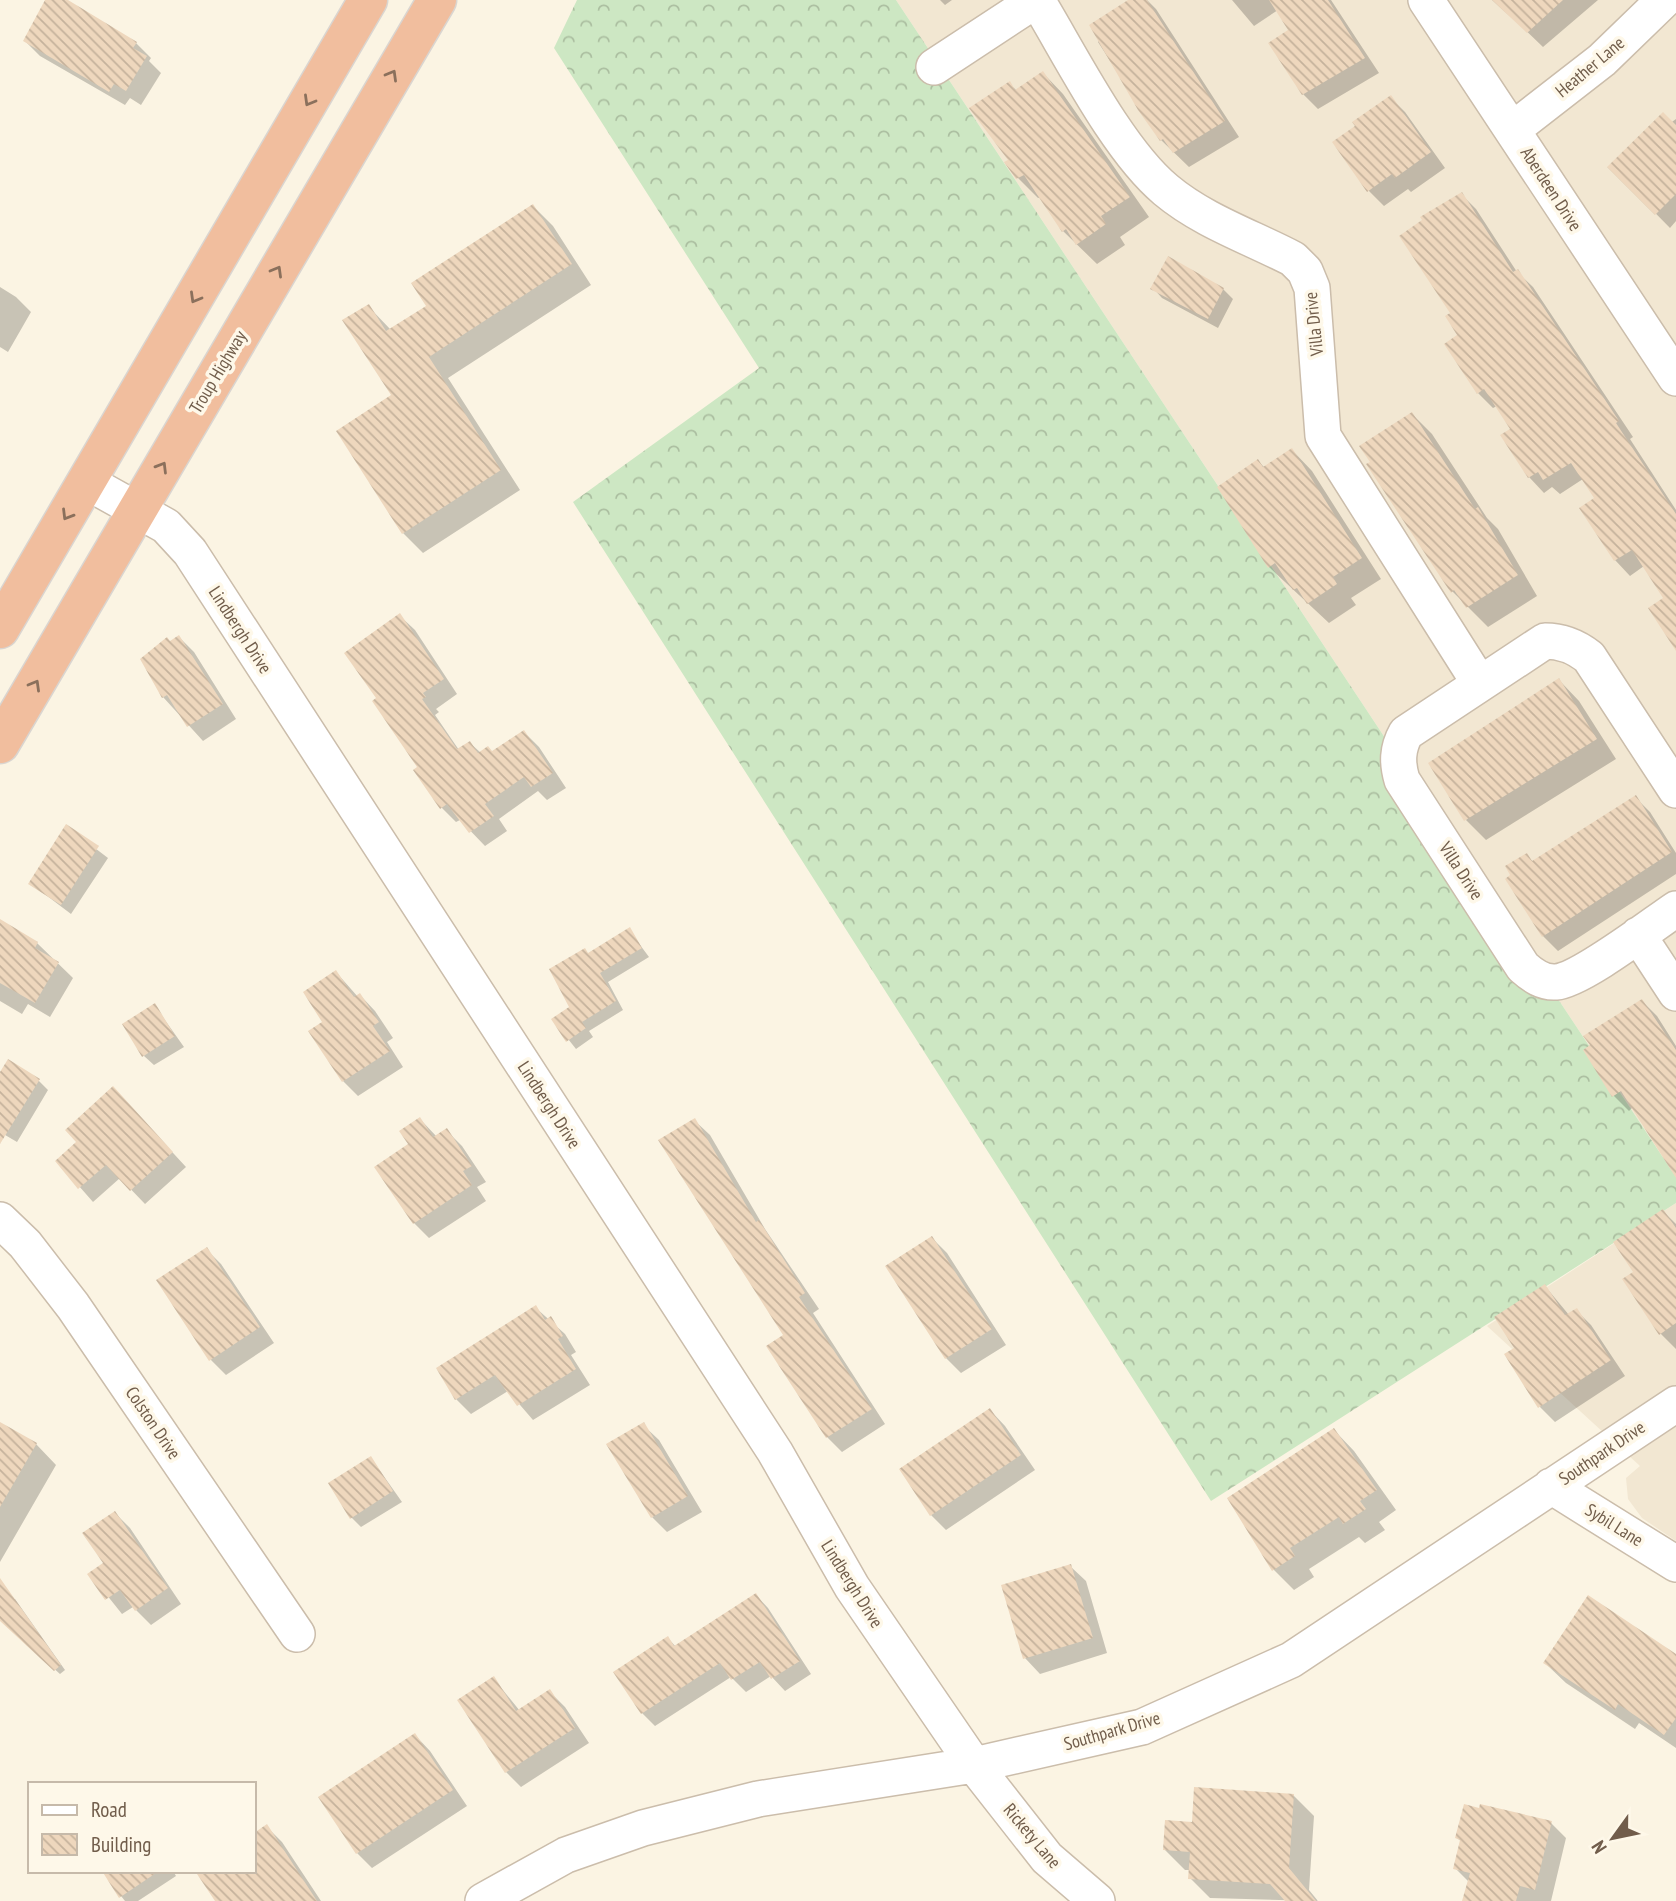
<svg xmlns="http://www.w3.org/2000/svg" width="1676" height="1901" font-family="'PT Sans Narrow',sans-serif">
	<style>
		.residential { fill: #f2e7d2 }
		.forest { fill: url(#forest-crowns) }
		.shadow { fill: #0003 }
		.building { fill: url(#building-back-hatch) }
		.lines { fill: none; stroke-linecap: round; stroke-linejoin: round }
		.minor-casing { stroke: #cbbdab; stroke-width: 38 }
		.highway-casing { stroke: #dad5d0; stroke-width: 41 }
		.minor { stroke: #fff; stroke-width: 35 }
		.highway { stroke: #f1be9e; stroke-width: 38 }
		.oneway { stroke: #8b705c }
		.labels { text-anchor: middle; stroke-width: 7; stroke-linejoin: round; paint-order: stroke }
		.street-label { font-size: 18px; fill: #715d4b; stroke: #fef8e9 }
	</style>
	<defs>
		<pattern id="forest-crowns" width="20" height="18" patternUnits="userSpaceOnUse" patternTransform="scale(1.75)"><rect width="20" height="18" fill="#cde7c3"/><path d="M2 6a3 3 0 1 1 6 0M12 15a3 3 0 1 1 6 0" fill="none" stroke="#abbea0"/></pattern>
		<pattern id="building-back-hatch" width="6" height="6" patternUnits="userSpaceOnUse" patternTransform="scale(1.75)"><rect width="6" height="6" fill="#eed7bd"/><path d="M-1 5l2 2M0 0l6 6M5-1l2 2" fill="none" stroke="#c5b29c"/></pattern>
	</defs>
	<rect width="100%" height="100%" fill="#fbf4e3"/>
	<path class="residential" d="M 896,0 L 1676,0 L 1676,1177 Z
		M 1676,1203 L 1676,1541 L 1642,1518 L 1628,1499 L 1626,1478 L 1640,1466 L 1487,1326 Z"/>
	<path class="forest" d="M 577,0 L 896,0 L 1676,1177 L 1676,1203 L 1211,1501 L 573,502 L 759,368 L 554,48 Z"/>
	<path class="shadow" d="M 47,0 L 64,0 L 136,43 L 151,58 L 149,61 L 161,73 L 141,105 L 130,98 L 125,105 L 40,56 L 25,41 Z
		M 940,0 L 952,0 L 945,5 Z
		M 1131,0 L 1147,0 L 1156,9 L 1239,137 L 1189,167 L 1161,140 L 1098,42 Z
		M 1232,0 L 1331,0 L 1379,73 L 1318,109 L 1303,94 L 1291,31 L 1278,10 L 1254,26 Z
		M 1494,0 L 1598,0 L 1543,47 Z
		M 1043,73 L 1063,94 L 1149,217 L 1120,237 L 1125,245 L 1097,264 L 1063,231 L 1041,197 L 1038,198 L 1018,178 L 1007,162 L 1010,160 L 1009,83 L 1017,91 Z
		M 1390,97 L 1405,112 L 1445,168 L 1411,192 L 1408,189 L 1384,206 L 1369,191 L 1335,143 Z
		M 1676,119 L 1676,221 L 1670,228 L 1610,167 Z
		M 1461,194 L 1476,209 L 1517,272 L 1533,287 L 1633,437 L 1630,439 L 1676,510 L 1676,645 L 1665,599 L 1644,566 L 1630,576 L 1615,560 L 1581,508 L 1596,498 L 1583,479 L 1560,494 L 1552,487 L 1544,493 L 1529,477 L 1502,436 L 1512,429 L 1497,406 L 1493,408 L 1478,393 L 1452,314 Z
		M 533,206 L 553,226 L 591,285 L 448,378 L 520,490 L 423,553 L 403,533 L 394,396 L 368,306 L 391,330 L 429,307 Z
		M 0,287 L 16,297 L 31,312 L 8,352 L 0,347 Z
		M 1153,288 L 1223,289 L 1233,299 L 1218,328 L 1162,298 Z
		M 1412,414 L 1432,434 L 1487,518 L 1498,529 L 1537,596 L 1488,627 L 1452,591 Z
		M 1292,450 L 1312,471 L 1381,579 L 1351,598 L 1356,605 L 1329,623 L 1269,567 L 1258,461 L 1265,468 Z
		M 400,616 L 415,630 L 457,694 L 436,709 L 439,712 L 435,715 L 459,750 L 470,743 L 481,753 L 493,753 L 524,732 L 539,747 L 566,788 L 547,800 L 538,791 L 499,819 L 507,831 L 485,846 L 460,820 L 456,822 L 442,808 L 379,698 Z
		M 179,637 L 194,652 L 236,719 L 203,741 L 163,697 L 171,643 Z
		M 1559,680 L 1579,701 L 1616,759 L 1486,840 L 1466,820 Z
		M 1635,797 L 1650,812 L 1676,853 L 1676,874 L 1558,951 L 1543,936 L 1526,855 L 1533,862 Z
		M 66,826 L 108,858 L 71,914 L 30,883 Z
		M 629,930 L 649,957 L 608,982 L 623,1010 L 589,1031 L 593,1037 L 576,1049 L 553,1020 L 571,1008 L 589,954 Z
		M 0,934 L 37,943 L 73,978 L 50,1017 L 28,1004 L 22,1014 L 0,1001 Z
		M 336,972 L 358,997 L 360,995 L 375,1011 L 393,1038 L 387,1042 L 403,1067 L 358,1096 L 343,1081 L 325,1022 Z
		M 1642,1001 L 1657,1016 L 1676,1046 L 1676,1168 L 1633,1107 L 1629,1111 L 1613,1095 Z
		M 155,1006 L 184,1047 L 154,1065 L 144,1056 Z
		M 0,1075 L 38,1080 L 48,1090 L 17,1142 L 0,1132 Z
		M 127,1103 L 186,1167 L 145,1204 L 120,1178 L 93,1202 L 57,1161 Z
		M 420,1119 L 437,1137 L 447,1131 L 462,1146 L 486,1182 L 477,1187 L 486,1201 L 429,1238 L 414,1223 L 411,1145 Z
		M 694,1120 L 710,1135 L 765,1229 L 819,1309 L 813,1313 L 885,1424 L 842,1452 L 827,1437 Z
		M 1663,1211 L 1676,1224 L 1676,1349 L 1661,1334 L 1635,1273 Z
		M 932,1238 L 947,1253 L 1006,1345 L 961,1373 L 946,1358 Z
		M 206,1249 L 221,1264 L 274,1343 L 226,1375 L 211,1360 Z
		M 1545,1286 L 1569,1315 L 1576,1310 L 1591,1325 L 1625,1376 L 1555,1422 L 1540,1407 L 1506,1355 L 1516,1348 Z
		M 536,1308 L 565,1334 L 576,1352 L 571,1355 L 590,1385 L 533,1420 L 508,1391 L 471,1414 L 456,1399 Z
		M 990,1410 L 1005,1426 L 1035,1470 L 946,1530 L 931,1515 Z
		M 0,1424 L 36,1444 L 56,1465 L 0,1562 Z
		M 643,1425 L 659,1440 L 702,1512 L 667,1532 L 652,1517 Z
		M 1334,1430 L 1354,1451 L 1396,1510 L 1379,1522 L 1385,1530 L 1365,1543 L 1359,1537 L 1309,1569 L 1314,1577 L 1294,1590 L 1274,1570 L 1229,1498 Z
		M 371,1458 L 402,1502 L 361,1527 L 351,1517 Z
		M 115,1513 L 130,1528 L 181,1604 L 151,1625 L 133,1607 L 122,1614 L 90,1574 L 105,1564 Z
		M 1070,1566 L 1086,1581 L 1107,1653 L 1040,1674 L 1025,1658 Z
		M 756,1595 L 768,1608 L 811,1674 L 785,1691 L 771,1676 L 746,1692 L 731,1677 L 655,1726 L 642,1713 L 668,1638 L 676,1647 Z
		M 15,1599 L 65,1670 L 60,1674 L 0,1620 L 0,1602 Z
		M 1676,1657 L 1676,1748 L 1639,1723 L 1635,1729 L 1566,1683 L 1545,1663 Z
		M 494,1679 L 520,1711 L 550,1692 L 565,1707 L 589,1743 L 521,1787 L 506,1772 Z
		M 415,1735 L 430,1751 L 467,1806 L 372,1868 L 357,1853 Z
		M 1293,1795 L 1314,1816 L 1309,1890 L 1318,1901 L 1210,1898 L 1190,1878 L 1190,1870 L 1185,1870 L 1165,1850 Z
		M 1551,1823 L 1566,1838 L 1551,1901 L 1464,1901 L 1469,1882 L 1455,1868 L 1462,1842 L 1457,1838 Z
		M 267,1827 L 282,1842 L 321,1901 L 217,1901 L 254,1871 L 254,1835 Z
		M 119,1871 L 173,1871 L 176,1876 L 138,1901 L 125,1901 L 121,1896 Z"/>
	<path class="building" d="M 45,0 L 68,0 L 137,42 L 133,48 L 147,56 L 126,91 L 114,84 L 109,92 L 23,41 Z
		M 1128,0 L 1147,0 L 1225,121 L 1173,153 L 1163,139 L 1160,141 L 1138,110 L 1089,25 Z
		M 1269,0 L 1328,0 L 1365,58 L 1302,95 L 1268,43 L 1288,30 Z
		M 1492,0 L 1563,0 L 1527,33 Z
		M 1043,71 L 1130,197 L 1101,216 L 1106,224 L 1076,245 L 1066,229 L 1062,232 L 1024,175 L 1016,179 L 1004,162 L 1008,160 L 969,108 L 1010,81 L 1015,90 Z
		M 1391,95 L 1431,152 L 1395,178 L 1392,174 L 1367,192 L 1332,142 L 1355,126 L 1352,122 Z
		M 1663,112 L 1676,125 L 1676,194 L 1655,215 L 1607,167 Z
		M 1462,192 L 1513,272 L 1518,269 L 1586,371 L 1619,421 L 1616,423 L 1676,514 L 1676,651 L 1648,608 L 1663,598 L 1632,550 L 1614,561 L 1579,508 L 1594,498 L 1571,463 L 1543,480 L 1538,472 L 1528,478 L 1500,435 L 1510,429 L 1484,389 L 1477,394 L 1444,344 L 1457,335 L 1445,316 L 1450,313 L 1399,236 L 1422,220 L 1420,217 Z
		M 533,204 L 572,264 L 429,357 L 501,470 L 402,534 L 336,431 L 391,395 L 342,320 L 369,304 L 386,331 L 426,306 L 411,283 Z
		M 1168,256 L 1224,288 L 1208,319 L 1150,289 Z
		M 1412,412 L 1475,509 L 1478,507 L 1518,575 L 1466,608 L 1454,590 L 1451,593 L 1389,499 L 1366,464 L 1370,462 L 1359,446 Z
		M 1292,448 L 1362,558 L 1333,577 L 1337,584 L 1307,604 L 1297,588 L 1293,590 L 1275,563 L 1268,568 L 1217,487 L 1258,459 L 1263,467 Z
		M 400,613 L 444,679 L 423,693 L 426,697 L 422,699 L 457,749 L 470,741 L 478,753 L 488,746 L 492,751 L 524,730 L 553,773 L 531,787 L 524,777 L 485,804 L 494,816 L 469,833 L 447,804 L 440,809 L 413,770 L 417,767 L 372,701 L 376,698 L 344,653 Z
		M 179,635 L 223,704 L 187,727 L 167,695 L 162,698 L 140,659 L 167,637 L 170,641 Z
		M 1559,678 L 1597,739 L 1464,821 L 1428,763 Z
		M 1636,795 L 1672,852 L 1542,937 L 1505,879 L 1510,875 L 1505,866 L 1527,853 L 1532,861 Z
		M 66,824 L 99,846 L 61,905 L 28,884 Z
		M 0,919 L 38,942 L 35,948 L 59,962 L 35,1003 L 0,983 Z
		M 630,927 L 642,948 L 600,973 L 616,1001 L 582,1022 L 586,1028 L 566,1042 L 551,1019 L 569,1007 L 549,969 L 585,948 L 588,953 Z
		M 336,970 L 354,997 L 360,993 L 379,1022 L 373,1026 L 390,1051 L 342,1082 L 308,1031 L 322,1022 L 303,992 Z
		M 1642,999 L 1676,1050 L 1676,1178 L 1621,1091 L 1612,1097 L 1583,1050 L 1590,1045 L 1583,1036 Z
		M 155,1003 L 175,1036 L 142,1057 L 122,1024 Z
		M 8,1059 L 40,1079 L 0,1144 L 0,1072 Z
		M 113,1086 L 173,1152 L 130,1191 L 106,1165 L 78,1189 L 55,1161 L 76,1142 L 65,1130 Z
		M 420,1117 L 433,1137 L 447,1128 L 472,1166 L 463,1171 L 472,1185 L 413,1224 L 374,1167 L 408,1144 L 399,1131 Z
		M 695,1118 L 756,1222 L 759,1220 L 805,1293 L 799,1297 L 872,1409 L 826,1438 L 766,1346 L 783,1335 L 658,1140 Z
		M 1663,1209 L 1676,1228 L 1676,1323 L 1659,1335 L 1622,1279 L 1633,1272 L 1613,1242 Z
		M 932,1236 L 992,1329 L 945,1359 L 885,1266 Z
		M 207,1247 L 260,1327 L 209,1361 L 156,1280 Z
		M 1545,1284 L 1565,1315 L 1577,1308 L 1611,1360 L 1538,1408 L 1504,1354 L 1514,1348 L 1494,1317 Z
		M 536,1305 L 545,1320 L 551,1316 L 563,1336 L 558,1339 L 576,1369 L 517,1406 L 495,1375 L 455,1400 L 436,1368 Z
		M 990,1408 L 1021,1455 L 930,1516 L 899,1469 Z
		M 0,1422 L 37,1443 L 0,1507 Z
		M 644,1422 L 688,1496 L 651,1518 L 606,1444 Z
		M 1334,1428 L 1377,1490 L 1360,1501 L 1366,1509 L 1343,1524 L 1339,1517 L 1290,1548 L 1295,1556 L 1272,1571 L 1227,1498 Z
		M 371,1456 L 393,1491 L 350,1519 L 328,1483 Z
		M 115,1511 L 168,1588 L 135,1611 L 120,1590 L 105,1600 L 87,1574 L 103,1563 L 82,1533 Z
		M 1071,1564 L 1093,1638 L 1023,1659 L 1001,1585 Z
		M 0,1578 L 61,1665 L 54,1671 L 0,1621 Z
		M 756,1593 L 800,1661 L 771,1679 L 760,1662 L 731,1680 L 720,1663 L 641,1714 L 613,1672 L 668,1636 L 674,1646 Z
		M 1588,1595 L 1676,1654 L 1676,1718 L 1664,1735 L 1618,1704 L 1615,1710 L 1543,1663 Z
		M 494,1676 L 516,1711 L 550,1689 L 575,1728 L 505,1773 L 457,1700 Z
		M 415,1733 L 453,1790 L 356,1854 L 318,1797 Z
		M 1194,1787 L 1294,1794 L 1289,1868 L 1316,1901 L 1285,1901 L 1270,1884 L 1188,1879 L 1190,1852 L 1163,1850 L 1165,1820 L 1192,1822 Z
		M 1464,1804 L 1479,1808 L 1480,1804 L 1552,1821 L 1535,1890 L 1520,1886 L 1516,1901 L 1462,1901 L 1470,1873 L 1453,1869 L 1460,1840 L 1455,1838 Z
		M 267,1824 L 317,1901 L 215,1901 L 195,1871 L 254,1871 L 254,1833 Z
		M 102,1871 L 159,1871 L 119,1898 Z"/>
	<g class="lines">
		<g class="minor-casing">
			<path id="minor" d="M 1037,0 C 1071,56 1117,149 1166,190 C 1203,221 1251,237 1293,259 L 1305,271 L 1312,288 L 1323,436 L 1480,684
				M 1426,0 L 1676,378
				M 934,67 L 1036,0
				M 1512,130 L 1602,60 L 1664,0
				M 87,482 L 166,526 L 190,552 L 775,1452 L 852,1587 L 974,1765 L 1047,1858 L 1097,1901
				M 1676,790 L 1589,657 C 1575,646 1562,641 1545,641 L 1406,733 C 1397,749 1397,763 1402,780 L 1523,967 C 1533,976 1543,983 1556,982 C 1581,980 1652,925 1676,909
				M 1638,935 L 1676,993
				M 0,1220 L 25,1244 L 73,1306 L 297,1634
				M 1551,1486 L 1676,1564
				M 483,1901 L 566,1855 L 643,1828 L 758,1799 L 974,1765 L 1142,1727 L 1291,1660 L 1676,1404"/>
		</g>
		<g class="highway-casing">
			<path id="highway" d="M 0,629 L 368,0
				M 0,744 L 437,0"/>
		</g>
		<use href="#minor" class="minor"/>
		<use href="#highway" class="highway"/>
	</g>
	<defs><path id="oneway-chevron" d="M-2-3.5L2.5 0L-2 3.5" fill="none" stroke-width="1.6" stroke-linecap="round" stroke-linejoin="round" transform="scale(1.75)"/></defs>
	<g class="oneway">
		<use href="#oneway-chevron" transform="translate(392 75) rotate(-60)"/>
		<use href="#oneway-chevron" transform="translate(309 101) rotate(120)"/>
		<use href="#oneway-chevron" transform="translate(277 271) rotate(-60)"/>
		<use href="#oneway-chevron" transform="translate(195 298) rotate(120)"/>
		<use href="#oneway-chevron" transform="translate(162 467) rotate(-59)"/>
		<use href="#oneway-chevron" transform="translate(67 515) rotate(121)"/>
		<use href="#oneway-chevron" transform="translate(35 685) rotate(-60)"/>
	</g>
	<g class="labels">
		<g class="street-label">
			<text transform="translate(1590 67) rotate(-40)" y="6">Heather Lane</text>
			<text transform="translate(1551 189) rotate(57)" y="6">Aberdeen Drive</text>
			<text transform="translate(1314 324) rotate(-96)" y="6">Villa Drive</text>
			<text transform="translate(218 372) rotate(-59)" y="6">Troup Highway</text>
			<text transform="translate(240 630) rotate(57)" y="6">Lindbergh Drive</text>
			<text transform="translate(1461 871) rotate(57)" y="6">Villa Drive</text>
			<text transform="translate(549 1105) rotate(57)" y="6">Lindbergh Drive</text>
			<text transform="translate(153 1423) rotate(56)" y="6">Colston Drive</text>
			<text transform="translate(1602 1453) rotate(-34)" y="6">Southpark Drive</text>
			<text transform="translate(1614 1525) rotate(32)" y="6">Sybil Lane</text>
			<text transform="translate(852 1584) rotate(58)" y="6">Lindbergh Drive</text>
			<text transform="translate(1112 1731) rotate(-16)" y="6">Southpark Drive</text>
			<text transform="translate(1032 1836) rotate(50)" y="6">Rickety Lane</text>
		</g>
	</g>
	<rect x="28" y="1782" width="228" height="91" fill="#fef8e9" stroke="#c6baaa" stroke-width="2"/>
	<rect x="42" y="1805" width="35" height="10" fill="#ffffff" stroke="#c6baaa" stroke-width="2"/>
	<text x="91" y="1817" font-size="21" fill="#715d4b">Road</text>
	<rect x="42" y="1834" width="35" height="21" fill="url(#building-back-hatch)" stroke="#c6baaa" stroke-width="2"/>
	<text x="91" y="1852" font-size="21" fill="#715d4b">Building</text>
	<g transform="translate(1613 1838) rotate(237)" stroke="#fef8e9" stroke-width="5" paint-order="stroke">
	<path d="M0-5L12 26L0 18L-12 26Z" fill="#715d4b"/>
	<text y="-10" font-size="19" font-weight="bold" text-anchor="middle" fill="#715d4b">N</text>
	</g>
</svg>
